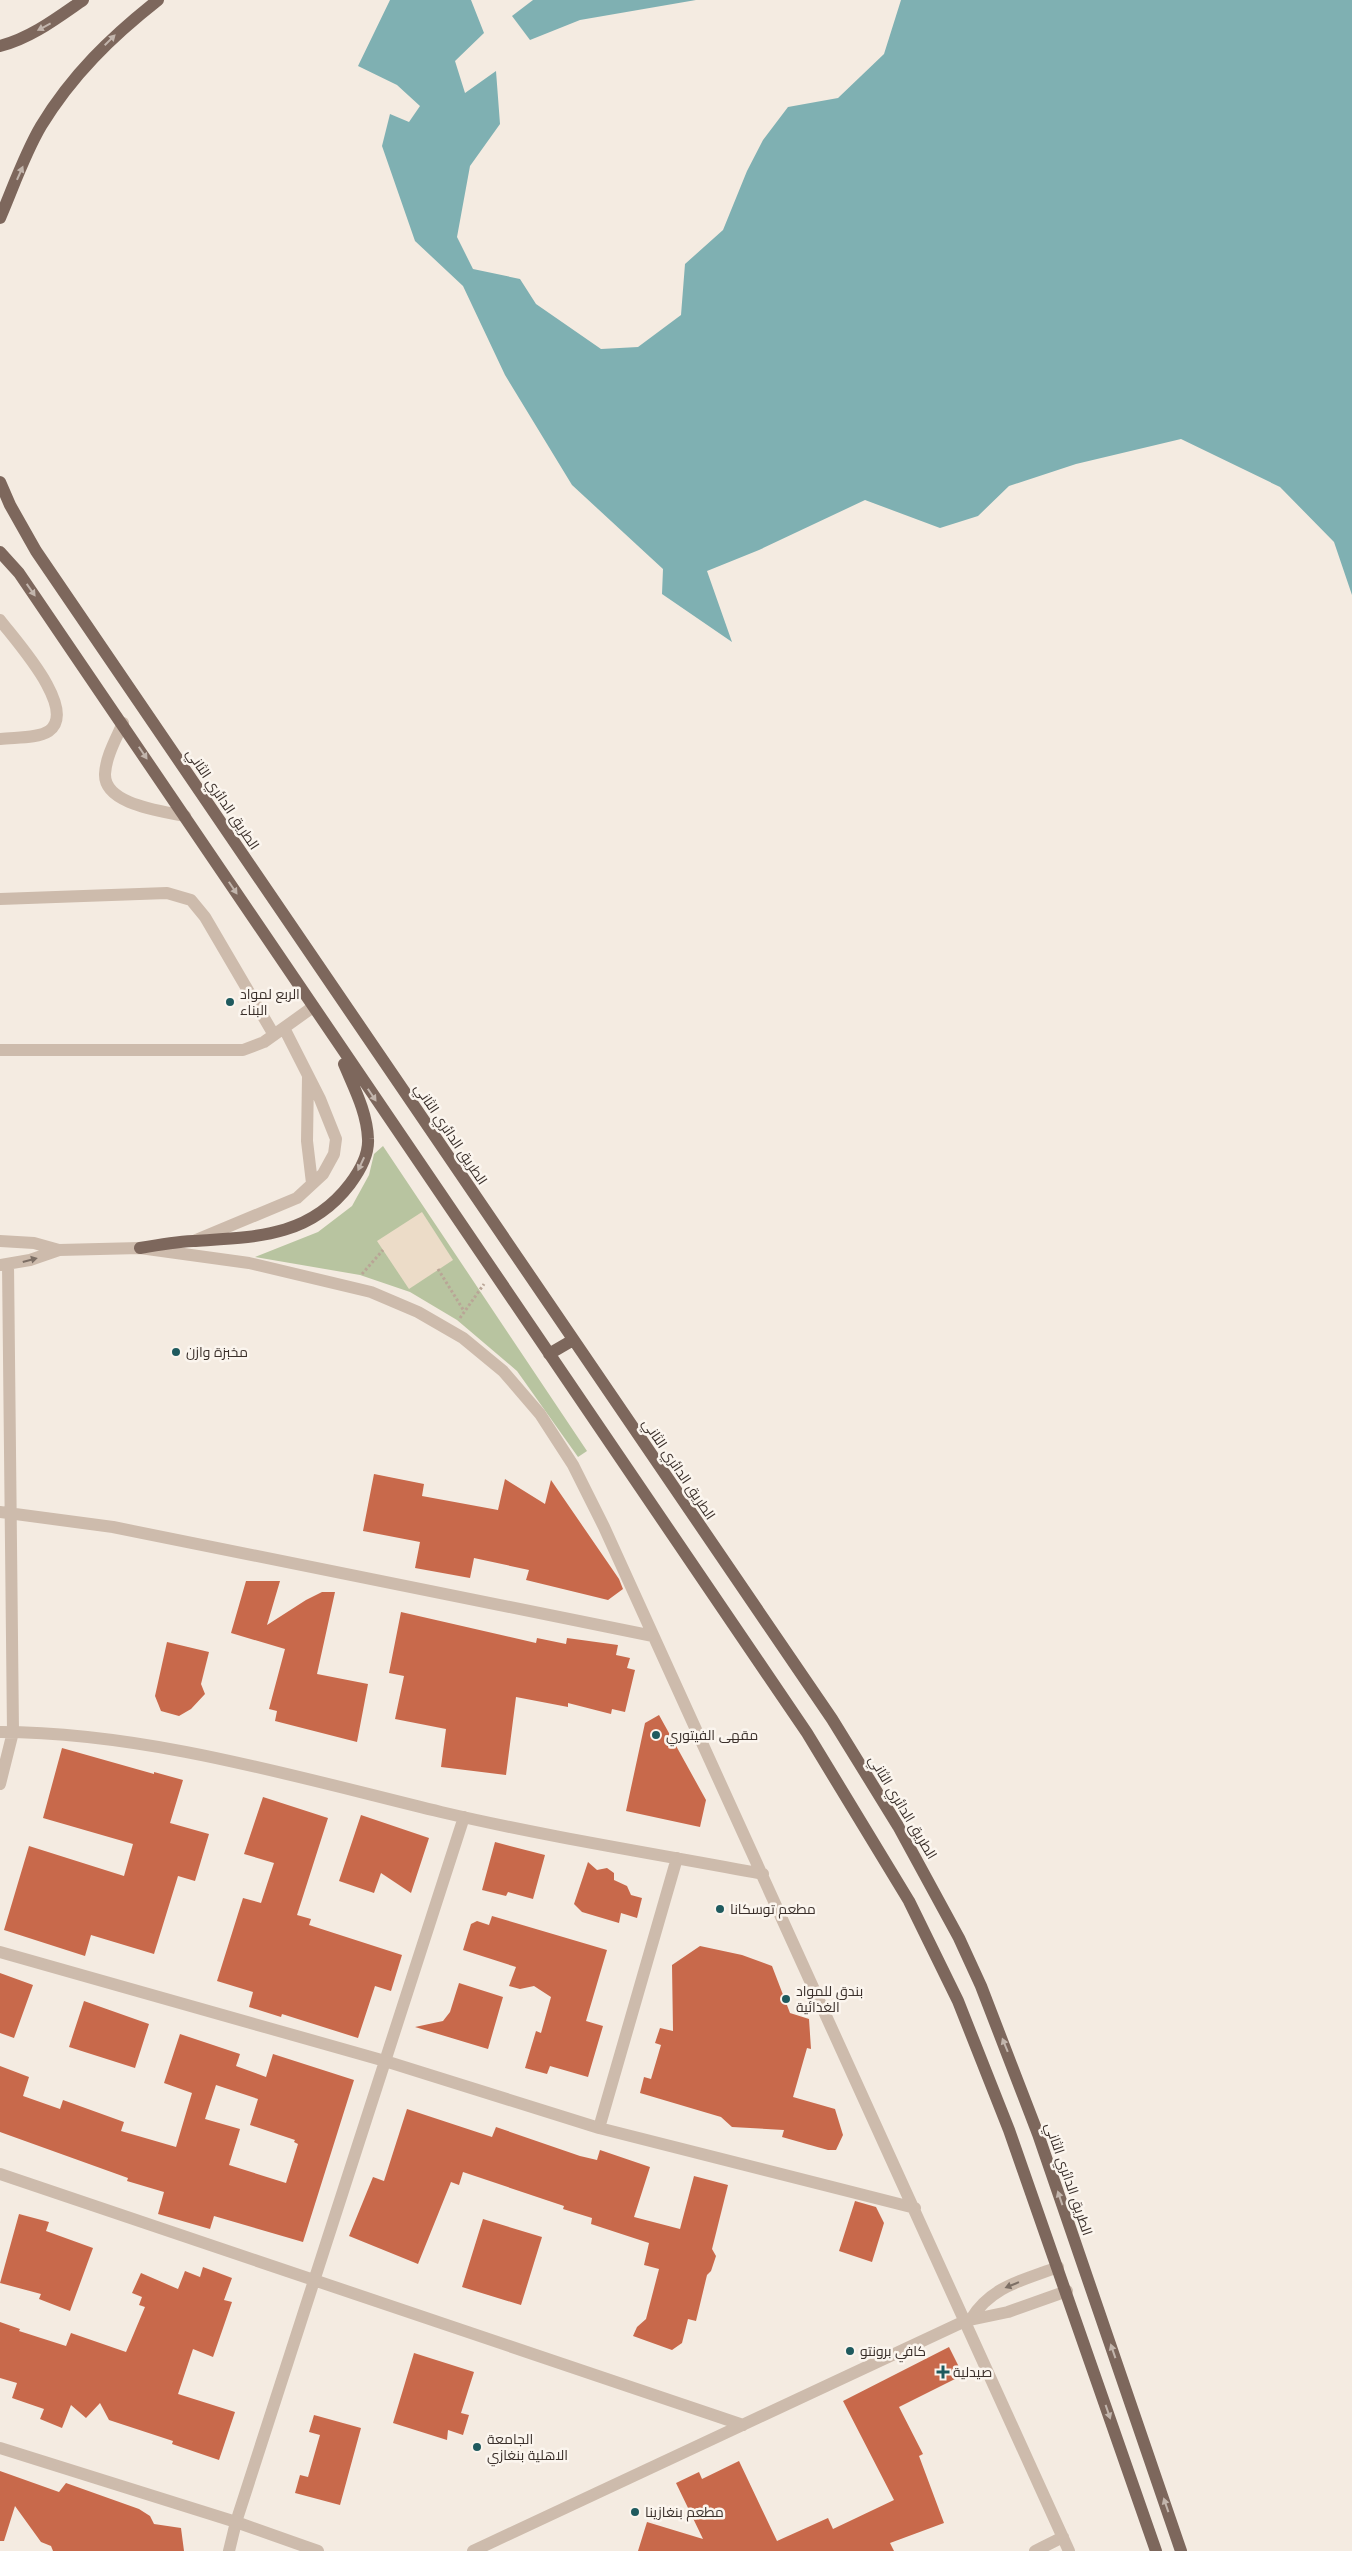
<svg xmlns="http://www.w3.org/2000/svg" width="1352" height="2551" font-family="Raleway,Cairo,sans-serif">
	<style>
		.green { fill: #b8c4a0 }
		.plaza { fill: #ecdcc8 }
		.water { fill: #7fb0b2 }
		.building { fill: #c8694b; fill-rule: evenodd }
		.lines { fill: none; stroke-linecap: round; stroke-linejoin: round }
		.path { stroke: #b9a596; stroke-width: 3; stroke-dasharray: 2.5 2.5; stroke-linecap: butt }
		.minor { stroke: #cdbbac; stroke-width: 12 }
		.major { stroke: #7d675c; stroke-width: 12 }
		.oneway { fill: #c2b5ac }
		.oneway2 { fill: #7d6f65 }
		.poi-dot { fill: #1f5a5e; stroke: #fbf5ee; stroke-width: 2 }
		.labels { text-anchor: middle; stroke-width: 5; stroke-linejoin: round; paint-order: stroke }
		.street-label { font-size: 14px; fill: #3b302b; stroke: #fbf5ee }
		.poi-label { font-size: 14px; fill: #3b302b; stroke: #fbf5ee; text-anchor: start }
	</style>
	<rect width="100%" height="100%" fill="#f4ebe1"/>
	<path class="green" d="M 383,1146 L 587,1451 L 578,1457 L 517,1371 L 457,1320 L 410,1292 L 360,1275 L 255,1257 L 318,1232 L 352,1206 L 369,1175 L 374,1154 Z"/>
	<path class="plaza" d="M 422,1212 L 453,1260 L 409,1289 L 377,1241 Z"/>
	<path class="water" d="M 390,0 L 471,0 L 484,33 L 455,61 L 465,93 L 496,71 L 500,124 L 470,166 L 457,237 L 473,269 L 520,279 L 536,304 L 601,349 L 638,347 L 681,315 L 685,264 L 723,230 L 747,171 L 763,140 L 788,107 L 838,98 L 884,54 L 901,0 L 1352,0 L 1352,595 L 1334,542 L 1280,487 L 1181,439 L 1076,464 L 1009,486 L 978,516 L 940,528 L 865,500 L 759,550 L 707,571 L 732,642 L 662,594 L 663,569 L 572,485 L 505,375 L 463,286 L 415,241 L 382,146 L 390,114 L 409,122 L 420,106 L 397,85 L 358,66 Z
		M 533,0 L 696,0 L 580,20 L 530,40 L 512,16 Z"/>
	<path class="building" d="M 374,1474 L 424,1484 L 422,1496 L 498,1510 L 505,1479 L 545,1504 L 551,1480 L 619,1579 L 623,1589 L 608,1600 L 526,1580 L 529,1570 L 474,1558 L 470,1578 L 415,1568 L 420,1542 L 363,1531 Z
		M 246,1581 L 280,1581 L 267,1625 L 306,1600 L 322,1592 L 335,1592 L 317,1674 L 368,1684 L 357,1742 L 275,1721 L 277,1711 L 269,1709 L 285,1649 L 231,1633 Z
		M 401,1612 L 536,1643 L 537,1638 L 566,1644 L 567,1638 L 618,1645 L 616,1655 L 630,1658 L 627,1668 L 635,1670 L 625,1712 L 612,1709 L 611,1714 L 568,1703 L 568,1707 L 516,1697 L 506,1775 L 441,1767 L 446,1729 L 395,1719 L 404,1676 L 389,1673 Z
		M 167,1642 L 209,1652 L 201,1684 L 205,1694 L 191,1709 L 179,1716 L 161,1711 L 155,1696 Z
		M 659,1715 L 706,1800 L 700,1827 L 626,1811 L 645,1723 Z
		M 62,1748 L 154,1774 L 154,1772 L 183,1780 L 170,1823 L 209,1834 L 195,1881 L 178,1876 L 154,1954 L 91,1935 L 85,1956 L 4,1930 L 29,1846 L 124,1876 L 133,1844 L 43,1818 Z
		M 263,1797 L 328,1818 L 297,1915 L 311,1919 L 309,1925 L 402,1955 L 391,1991 L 375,1986 L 358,2038 L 282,2014 L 281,2017 L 249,2007 L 253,1992 L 217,1981 L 243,1898 L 261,1903 L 274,1863 L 244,1854 Z
		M 361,1815 L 429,1838 L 411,1893 L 381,1873 L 374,1893 L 339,1881 Z
		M 495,1842 L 545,1855 L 533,1899 L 508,1892 L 506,1896 L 482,1890 Z
		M 588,1862 L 597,1870 L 607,1868 L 614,1873 L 614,1880 L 627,1886 L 631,1895 L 642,1898 L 637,1918 L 621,1913 L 619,1923 L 582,1912 L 574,1904 Z
		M 492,1916 L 607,1950 L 586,2021 L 603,2026 L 588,2077 L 550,2066 L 547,2074 L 525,2068 L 536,2031 L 541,2033 L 551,1997 L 534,1986 L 520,1989 L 509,1986 L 516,1967 L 463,1950 L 471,1924 L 477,1921 L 489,1925 Z
		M 700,1946 L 742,1955 L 772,1966 L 790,2013 L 809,2019 L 811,2049 L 807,2048 L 793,2097 L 835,2109 L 843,2135 L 836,2150 L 828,2150 L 782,2137 L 784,2130 L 732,2127 L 721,2117 L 640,2093 L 644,2077 L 651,2079 L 661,2045 L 655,2043 L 660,2028 L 673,2031 L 672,1965 Z
		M 0,1973 L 33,1985 L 14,2038 L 0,2033 Z
		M 459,1983 L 503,1997 L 488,2049 L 415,2027 L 443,2021 L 450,2012 Z
		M 84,2001 L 149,2024 L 135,2068 L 69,2047 Z
		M 180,2034 L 240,2054 L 236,2066 L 266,2077 L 273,2054 L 354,2080 L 303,2242 L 214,2216 L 210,2229 L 158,2214 L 164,2192 L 127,2181 L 128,2178 L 0,2132 L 0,2066 L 29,2077 L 23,2096 L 60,2109 L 63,2100 L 124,2122 L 121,2131 L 176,2147 L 192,2093 L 164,2083 ZM 216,2085 L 258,2099 L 250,2125 L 295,2140 L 294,2142 L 298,2144 L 286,2183 L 229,2165 L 240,2129 L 205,2119 Z
		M 407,2109 L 492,2137 L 496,2127 L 580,2156 L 597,2160 L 600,2150 L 650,2167 L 634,2217 L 680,2229 L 694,2176 L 728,2185 L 712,2249 L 716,2256 L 711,2271 L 707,2275 L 696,2321 L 688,2319 L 682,2343 L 672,2350 L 633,2336 L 637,2327 L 646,2319 L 659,2269 L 644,2265 L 649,2243 L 591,2224 L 592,2218 L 563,2209 L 564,2206 L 463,2172 L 459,2185 L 451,2182 L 418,2264 L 349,2236 L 373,2177 L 384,2181 Z
		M 855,2201 L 876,2207 L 884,2223 L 872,2262 L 839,2251 Z
		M 19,2214 L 49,2222 L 46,2231 L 93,2248 L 70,2311 L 39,2299 L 41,2294 L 0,2283 Z
		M 483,2219 L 542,2237 L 521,2305 L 462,2287 Z
		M 203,2267 L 232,2278 L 224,2300 L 232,2302 L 213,2357 L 193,2349 L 178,2394 L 235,2412 L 219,2460 L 172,2444 L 173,2441 L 109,2420 L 100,2403 L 86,2418 L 71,2405 L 62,2428 L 40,2419 L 44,2409 L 12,2398 L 17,2383 L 0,2378 L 0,2322 L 20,2329 L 19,2331 L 66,2346 L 71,2333 L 126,2352 L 145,2307 L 139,2305 L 142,2297 L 132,2293 L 141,2273 L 178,2289 L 185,2271 L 200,2277 Z
		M 949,2347 L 963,2375 L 899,2407 L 923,2454 L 919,2456 L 944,2523 L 890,2543 L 894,2551 L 638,2551 L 647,2522 L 703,2539 L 676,2483 L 699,2472 L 702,2479 L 739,2461 L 777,2541 L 828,2518 L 833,2529 L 894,2500 L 843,2401 Z
		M 414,2353 L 474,2372 L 461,2413 L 469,2415 L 463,2435 L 448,2430 L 447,2440 L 393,2423 Z
		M 314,2415 L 361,2428 L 340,2505 L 295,2493 L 300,2475 L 308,2477 L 320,2435 L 309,2432 Z
		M 0,2471 L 59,2492 L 66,2483 L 139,2509 L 150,2516 L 154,2524 L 181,2528 L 184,2551 L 53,2551 L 51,2546 L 41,2542 L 15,2506 L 4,2541 L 0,2541 Z"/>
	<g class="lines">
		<path class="path" d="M 438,1269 L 464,1311
			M 362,1274 L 383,1250
			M 460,1318 L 484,1284"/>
		<path class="minor" d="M 0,620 C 14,639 79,709 49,731 C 37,739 14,737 0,739
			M 123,723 C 116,739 106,756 105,774 C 104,805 163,811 185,816
			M 0,899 L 167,893 L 191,900 L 205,917 L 274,1035
			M 0,1050 L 243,1050 L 264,1042 L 313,1007
			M 308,1077 L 307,1141 L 312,1183
			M 196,1240 L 297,1198 L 323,1174 L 334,1154 L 336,1139 L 320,1099 L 284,1028
			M 0,1241 L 34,1243 L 59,1250 L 140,1248 L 249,1263 L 371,1292 L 418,1312 L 463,1338 L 503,1371 L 540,1414 L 573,1465 L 604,1527 L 1069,2551
			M 0,1265 L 30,1260 L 59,1250
			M 0,1512 L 113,1527 L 653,1636
			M 0,1732 C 146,1732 300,1778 441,1812 C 548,1837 656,1854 763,1874
			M 0,1784 L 13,1732 L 8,1264
			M 0,1952 L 385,2061 L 599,2128 L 915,2208
			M 599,2128 L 677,1858
			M 0,2174 L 743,2425
			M 971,2319 C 991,2286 1024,2280 1058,2267
			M 0,2448 L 236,2522 L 318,2551
			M 229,2551 L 236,2522 L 464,1817
			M 473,2551 L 965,2321 L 1008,2312 L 1067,2291
			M 1035,2551 L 1063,2537"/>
		<path class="major" d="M 0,46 C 31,38 57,18 83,0
			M 0,218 C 13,188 24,155 41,126 C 72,75 111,37 158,0
			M 0,482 L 10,505 L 36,551 L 832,1719 L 898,1826 L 959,1938 L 981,1986 L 1038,2134 L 1181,2551
			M 0,552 L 19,573 L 807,1733 L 909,1901 L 958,2001 L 1009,2130 L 1156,2551
			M 140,1248 C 157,1245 175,1242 193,1241 C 254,1237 309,1238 350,1184 C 359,1172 369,1155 368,1139 C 367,1112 354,1088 344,1064
			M 549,1354 L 573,1340"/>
	</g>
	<defs><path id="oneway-solid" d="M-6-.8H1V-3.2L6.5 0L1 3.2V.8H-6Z" transform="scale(1.25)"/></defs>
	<g class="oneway">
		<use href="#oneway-solid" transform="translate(44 27) rotate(152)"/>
		<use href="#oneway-solid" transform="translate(110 40) rotate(-45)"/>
		<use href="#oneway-solid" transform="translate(20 173) rotate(-66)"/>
		<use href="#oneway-solid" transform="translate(31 590) rotate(55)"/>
		<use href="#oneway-solid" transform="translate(143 753) rotate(56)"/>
		<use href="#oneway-solid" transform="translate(233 888) rotate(56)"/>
		<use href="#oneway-solid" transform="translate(372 1095) rotate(56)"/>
		<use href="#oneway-solid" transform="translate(361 1164) rotate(115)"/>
		<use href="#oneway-solid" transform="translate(1005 2045) rotate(-112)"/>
		<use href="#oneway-solid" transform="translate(1060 2198) rotate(-109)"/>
		<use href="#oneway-solid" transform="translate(1113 2351) rotate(-109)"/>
		<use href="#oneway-solid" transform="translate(1108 2412) rotate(71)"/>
		<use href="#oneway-solid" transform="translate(1166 2505) rotate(-109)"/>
	</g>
	<g class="oneway2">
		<use href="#oneway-solid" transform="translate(30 1260) rotate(-15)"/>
		<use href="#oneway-solid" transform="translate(1012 2285) rotate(158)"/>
	</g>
	<g class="poi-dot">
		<circle cx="230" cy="1002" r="5"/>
		<circle cx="176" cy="1352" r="5"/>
		<circle cx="656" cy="1735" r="5"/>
		<circle cx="720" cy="1909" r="5"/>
		<circle cx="786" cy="1999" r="5"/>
		<circle cx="850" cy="2351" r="5"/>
		<path d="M940.5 2364.5h5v5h5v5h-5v5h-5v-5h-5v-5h5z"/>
		<circle cx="477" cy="2447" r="5"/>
		<circle cx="635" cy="2512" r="5"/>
	</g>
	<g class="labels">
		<g class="street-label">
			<text transform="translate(223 799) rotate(56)" y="5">الطريق الدائري الثاني</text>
			<text transform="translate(451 1134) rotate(56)" y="5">الطريق الدائري الثاني</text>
			<text transform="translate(679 1469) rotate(56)" y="5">الطريق الدائري الثاني</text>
			<text transform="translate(903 1807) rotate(59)" y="5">الطريق الدائري الثاني</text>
			<text transform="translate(1069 2179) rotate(71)" y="5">الطريق الدائري الثاني</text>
		</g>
		<g class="poi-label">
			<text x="240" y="999">الربع لمواد<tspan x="240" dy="16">البناء</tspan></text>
			<text x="186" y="1357">مخبزة وازن</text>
			<text x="666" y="1740">مقهى الفيتوري</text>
			<text x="730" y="1914">مطعم توسكانا</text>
			<text x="796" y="1996">بندق للمواد<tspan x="796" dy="16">الغذائية</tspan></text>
			<text x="860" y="2356">كافي برونتو</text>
			<text x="953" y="2377">صيدلية</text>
			<text x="487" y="2444">الجامعة<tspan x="487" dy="16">الاهلية بنغازي</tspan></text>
			<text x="645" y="2517">مطعم بنغازينا</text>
		</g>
	</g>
</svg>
